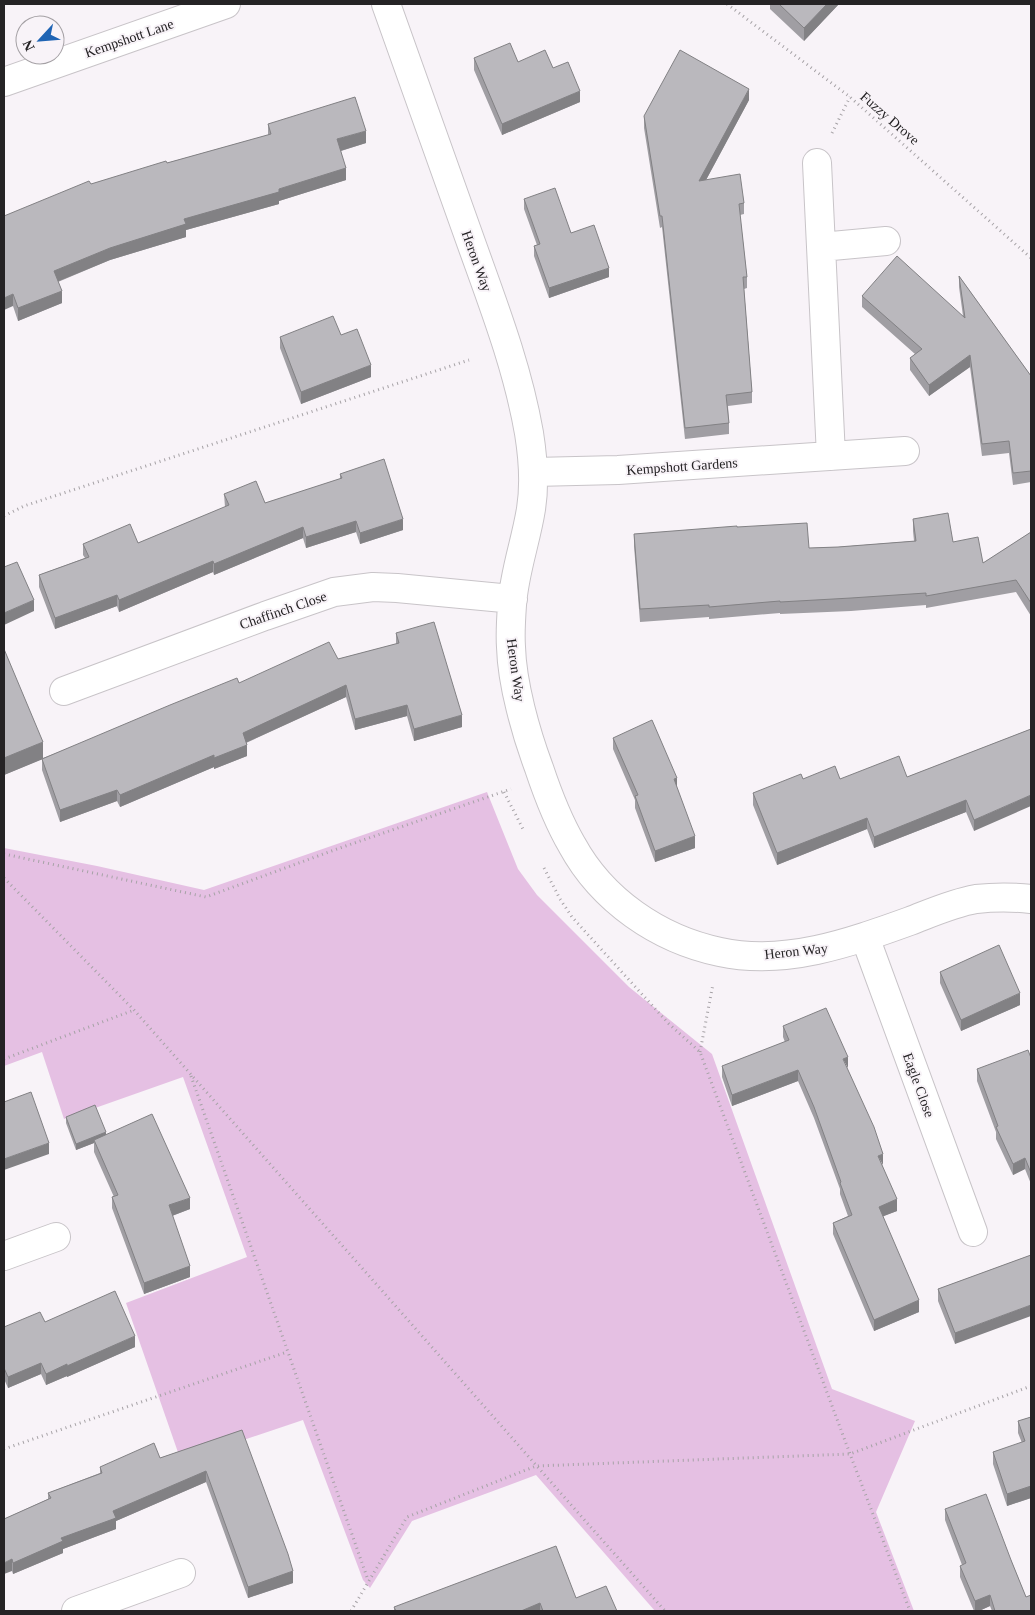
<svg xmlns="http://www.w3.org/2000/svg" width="1035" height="1615" font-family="'Times New Roman',serif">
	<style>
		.green { fill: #e5c0e3 }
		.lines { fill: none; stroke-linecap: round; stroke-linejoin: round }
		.minor-casing { stroke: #c8c4c8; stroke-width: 30 }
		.tertiary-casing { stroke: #c8c4c8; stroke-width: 30 }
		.path { stroke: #a6a2a6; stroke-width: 3; stroke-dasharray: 1 4; stroke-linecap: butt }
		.minor { stroke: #fff; stroke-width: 28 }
		.tertiary { stroke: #fff; stroke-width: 28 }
		.wall { fill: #a09ea3 }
		.shaded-wall { fill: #828184 }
		.building { fill: #bab8bd; stroke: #828184 }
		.labels { text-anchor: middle; stroke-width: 4; stroke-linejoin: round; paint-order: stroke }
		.street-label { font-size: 14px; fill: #252325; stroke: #f8f3f8 }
	</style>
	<rect width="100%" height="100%" fill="#f8f3f8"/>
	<path class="green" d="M 487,792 L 518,869 L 537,895 L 629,987 L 712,1054 L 832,1389 L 915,1421 L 876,1512 L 914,1611 L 655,1611 L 536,1475 L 412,1521 L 370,1588 L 363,1580 L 303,1420 L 181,1461 L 126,1303 L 247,1257 L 183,1077 L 64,1119 L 42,1052 L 4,1066 L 4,848 L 97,866 L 204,890 Z"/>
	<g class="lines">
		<g class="minor-casing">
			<path id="minor" d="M 386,4 C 413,80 440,157 468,234 C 491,299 517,364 529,433 C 533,458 535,484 531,509 C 526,541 514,573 512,605 C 511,619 510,633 511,647 C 512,684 526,733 539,768 C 548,795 558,821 572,845 C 602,900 658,939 720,952 C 785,966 849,943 910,921 C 931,913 953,903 976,899 C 994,897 1013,897 1031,899
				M 817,163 L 831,456
				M 821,247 L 886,241
				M 534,472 L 618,470 L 905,451
				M 64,691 L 265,616 L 334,592 L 373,587 L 397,588 L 513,599
				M 865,937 L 973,1232
				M 4,1256 L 56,1237
				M 76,1611 L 181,1573"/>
		</g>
		<g class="tertiary-casing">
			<path id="tertiary" d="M 4,82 L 226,4"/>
		</g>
		<path class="path" d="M 727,4 L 850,97 L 1031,258
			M 832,133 L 850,97
			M 4,516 L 24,506 L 469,360
			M 504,792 L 523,829
			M 4,854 L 206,897 L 337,849 L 511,789
			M 544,868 L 560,899 L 572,917 L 669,1024 L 700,1052 L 850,1454 L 910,1611
			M 4,878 L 134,1010 L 665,1611
			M 700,1052 L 713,984
			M 4,1059 L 134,1010
			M 191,1076 L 368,1580
			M 4,1449 L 287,1352
			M 351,1611 L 407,1517 L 536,1466 L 850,1454 L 1031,1386"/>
		<use href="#minor" class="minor"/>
		<use href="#tertiary" class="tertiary"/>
	</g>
	<path class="wall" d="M 770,4 L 839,4 L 804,41 L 770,9 Z
		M 474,58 L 518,62 L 553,68 L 580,102 L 502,135 L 474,70 Z
		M 749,100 L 706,180 L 744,203 L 744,214 L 740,215 L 747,277 L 747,288 L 744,289 L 752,392 L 752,403 L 728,406 L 729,423 L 729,434 L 685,439 L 662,227 L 660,228 L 644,128 L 644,116 Z
		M 268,124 L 366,143 L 341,151 L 346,180 L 279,201 L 279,204 L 186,230 L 186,237 L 110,260 L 58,282 L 62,303 L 18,321 L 13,306 L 4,216 L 91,184 L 268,135 Z
		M 524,199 L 571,233 L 609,277 L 549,298 L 534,256 L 534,246 L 537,245 L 524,209 Z
		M 959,276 L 1031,376 L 1031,482 L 1013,485 L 1009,453 L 982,456 L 970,367 L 929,396 L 910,370 L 910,358 L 915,354 L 862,307 L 862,296 L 963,316 L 959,287 Z
		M 341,335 L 371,377 L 301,404 L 280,348 L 280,337 Z
		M 340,474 L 403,530 L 360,544 L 356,532 L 306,548 L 303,538 L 214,575 L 213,572 L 119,612 L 117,606 L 55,629 L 39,587 L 39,575 L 85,558 L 83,555 L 83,544 L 138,543 L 225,507 L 224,494 L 265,503 L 340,479 Z
		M 913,519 L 953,542 L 983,563 L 1031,532 L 1031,616 L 1016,592 L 926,608 L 926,605 L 851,611 L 780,614 L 780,613 L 709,619 L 709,617 L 640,622 L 634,546 L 634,534 L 737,527 L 809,548 L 838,547 L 914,541 L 913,531 Z
		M 396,633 L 462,727 L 414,741 L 407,716 L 355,730 L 346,697 L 246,743 L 247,756 L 214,769 L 214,767 L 120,807 L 117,801 L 60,822 L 42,770 L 42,759 L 4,775 L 4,649 L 43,758 L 239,683 L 338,659 L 396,644 Z
		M 1031,729 L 974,831 L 966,812 L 874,848 L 867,829 L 777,865 L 753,805 L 753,793 L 803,779 L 840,779 L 907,777 Z
		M 613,738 L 677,788 L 695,848 L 655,862 L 635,808 L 635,800 L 613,749 Z
		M 940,972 L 1020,1005 L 961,1031 L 940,983 Z
		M 783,1026 L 847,1069 L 882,1165 L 897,1211 L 883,1216 L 919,1312 L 874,1331 L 833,1234 L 833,1223 L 848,1216 L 840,1194 L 840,1189 L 814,1118 L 798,1081 L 732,1106 L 722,1077 L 722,1066 L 785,1042 L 783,1037 Z
		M 1031,1058 L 1031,1184 L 1025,1169 L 1013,1175 L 996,1139 L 996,1132 L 977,1081 L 977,1069 Z
		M 66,1117 L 106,1135 L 190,1209 L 172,1216 L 190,1277 L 144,1294 L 112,1208 L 112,1197 L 114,1197 L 94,1152 L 94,1143 L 76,1150 L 66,1123 Z
		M 1031,1255 L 955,1344 L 938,1301 L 938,1289 Z
		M 45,1322 L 135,1347 L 67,1377 L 67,1376 L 46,1385 L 41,1374 L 8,1388 L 4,1379 L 4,1327 Z
		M 1031,1417 L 1031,1498 L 1007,1506 L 993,1464 L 993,1452 L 1022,1443 L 1018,1433 L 1018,1421 Z
		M 242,1430 L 293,1583 L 248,1598 L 206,1482 L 116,1521 L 116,1529 L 63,1549 L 63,1553 L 13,1574 L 12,1571 L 4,1519 L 48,1499 L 48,1493 L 100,1473 L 100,1467 L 160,1458 Z
		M 945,1509 L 1011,1560 L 1026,1597 L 1031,1611 L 992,1611 L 990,1606 L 979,1611 L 974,1611 L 960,1577 L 960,1566 L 962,1565 L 945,1520 Z
		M 576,1598 L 617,1611 L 394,1611 L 394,1607 Z"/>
	<path class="shaded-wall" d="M 827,4 L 839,4 L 804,41 L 804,28 Z
		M 749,89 L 749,100 L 699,193 L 699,181 Z
		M 580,91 L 580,102 L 502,135 L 502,124 Z
		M 366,131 L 366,143 L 337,152 L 337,139 Z
		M 346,168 L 346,180 L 279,201 L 279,204 L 186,230 L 186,237 L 110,260 L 54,283 L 54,271 L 110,248 L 184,219 Z
		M 609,268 L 609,277 L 549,298 L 549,288 Z
		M 62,291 L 62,303 L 18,321 L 18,308 Z
		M 13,294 L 13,306 L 4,310 L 4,298 Z
		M 970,355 L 970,367 L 929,396 L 929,385 Z
		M 371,365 L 371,377 L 301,404 L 301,392 Z
		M 403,519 L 403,530 L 360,544 L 360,533 Z
		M 356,521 L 356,532 L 306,548 L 306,537 Z
		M 303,527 L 303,538 L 214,575 L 214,564 Z
		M 213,561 L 213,572 L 119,612 L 119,600 Z
		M 117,595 L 117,606 L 55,629 L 55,618 Z
		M 34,600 L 34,611 L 4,625 L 4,613 Z
		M 346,685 L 346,697 L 243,744 L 243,733 Z
		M 407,705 L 407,716 L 355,730 L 355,719 Z
		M 462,715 L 462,727 L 414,741 L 414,729 Z
		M 43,742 L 43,759 L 4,775 L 4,758 Z
		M 247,745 L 247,756 L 214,769 L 214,758 Z
		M 214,755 L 214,767 L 120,807 L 120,795 Z
		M 677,778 L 677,789 L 674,779 Z
		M 117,790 L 117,801 L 60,822 L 60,810 Z
		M 1031,795 L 1031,806 L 974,831 L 974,820 Z
		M 966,800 L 966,812 L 874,848 L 874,837 Z
		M 867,818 L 867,829 L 777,865 L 777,853 Z
		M 695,836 L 695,848 L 655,862 L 655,851 Z
		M 1020,993 L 1020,1005 L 961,1031 L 961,1020 Z
		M 848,1057 L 848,1068 L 843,1059 Z
		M 798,1070 L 798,1081 L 732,1106 L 732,1095 Z
		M 106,1132 L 106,1138 L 94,1140 L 94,1143 L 76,1150 L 76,1144 Z
		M 49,1143 L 49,1154 L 4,1170 L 4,1159 Z
		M 883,1154 L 883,1165 L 878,1156 Z
		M 1025,1158 L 1025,1169 L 1013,1175 L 1013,1164 Z
		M 190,1198 L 190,1209 L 169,1217 L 169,1205 Z
		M 897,1199 L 897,1211 L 879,1218 L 879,1207 Z
		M 190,1266 L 190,1277 L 144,1294 L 144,1283 Z
		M 919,1300 L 919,1312 L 874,1331 L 874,1320 Z
		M 1031,1305 L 1031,1316 L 955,1344 L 955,1333 Z
		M 135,1336 L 135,1347 L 67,1377 L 67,1366 Z
		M 41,1363 L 41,1374 L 8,1388 L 8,1377 Z
		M 67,1364 L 67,1376 L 46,1385 L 46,1374 Z
		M 206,1471 L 206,1482 L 116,1521 L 116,1529 L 63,1549 L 63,1553 L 13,1574 L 13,1563 L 113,1511 Z
		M 1031,1486 L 1031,1498 L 1007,1506 L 1007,1494 Z
		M 12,1559 L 12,1571 L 4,1574 L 4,1563 Z
		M 293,1571 L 293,1583 L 248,1598 L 248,1587 Z
		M 990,1595 L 990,1606 L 979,1611 L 975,1611 L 975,1601 Z
		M 540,1603 L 540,1611 L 521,1611 Z"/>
	<path class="building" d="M 779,4 L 827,4 L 804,28 Z
		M 510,43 L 518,62 L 545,50 L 553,68 L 568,62 L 580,91 L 502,124 L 474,58 Z
		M 680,50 L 749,89 L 699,181 L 740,174 L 744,203 L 739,204 L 747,277 L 743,277 L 752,392 L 726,395 L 729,423 L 685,428 L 662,216 L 660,216 L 644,116 Z
		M 355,97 L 366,131 L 337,139 L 346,168 L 279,189 L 279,192 L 184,219 L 186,224 L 110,248 L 54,271 L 62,291 L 18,308 L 13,294 L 4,298 L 4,216 L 89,181 L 91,184 L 166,161 L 167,163 L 271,134 L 268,124 Z
		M 555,188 L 571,233 L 594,225 L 609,268 L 549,288 L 534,246 L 540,244 L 524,199 Z
		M 897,256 L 965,318 L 959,276 L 1031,376 L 1031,471 L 1013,473 L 1009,441 L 982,444 L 970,355 L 929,385 L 910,358 L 922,349 L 862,296 Z
		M 333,316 L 341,335 L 357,329 L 371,365 L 301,392 L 280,337 Z
		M 384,459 L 403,519 L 360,533 L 356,521 L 306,537 L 303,527 L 214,564 L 213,561 L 119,600 L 117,595 L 55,618 L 39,575 L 89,557 L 83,544 L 130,524 L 138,543 L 229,505 L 224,494 L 256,481 L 265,503 L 342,478 L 340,474 Z
		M 948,513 L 953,542 L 978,537 L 983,563 L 1031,532 L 1031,603 L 1016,580 L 926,596 L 926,593 L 851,598 L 780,602 L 780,601 L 709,607 L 709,605 L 640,609 L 634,534 L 737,526 L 737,527 L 807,523 L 809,548 L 838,547 L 916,541 L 913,519 Z
		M 17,562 L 34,600 L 4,613 L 4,567 Z
		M 434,622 L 462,715 L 414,729 L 407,705 L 355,719 L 346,685 L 243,733 L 247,745 L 214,758 L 214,755 L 120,795 L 117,790 L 60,810 L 42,759 L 170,705 L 237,678 L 239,683 L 329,642 L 338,659 L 399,643 L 396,633 Z
		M 4,649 L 43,742 L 4,758 Z
		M 652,720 L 677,778 L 674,779 L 695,836 L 655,851 L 635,796 L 638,795 L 613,738 Z
		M 1031,729 L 1031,795 L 974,820 L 966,800 L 874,837 L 867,818 L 777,853 L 753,793 L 801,774 L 803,779 L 835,766 L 840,779 L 899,756 L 907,777 Z
		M 999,945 L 1020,993 L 961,1020 L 940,972 Z
		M 826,1008 L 848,1057 L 843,1059 L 874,1127 L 883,1154 L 878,1156 L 897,1199 L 879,1207 L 919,1300 L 874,1320 L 833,1223 L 852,1215 L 840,1183 L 841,1182 L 814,1107 L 798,1070 L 732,1095 L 722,1066 L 789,1040 L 783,1026 Z
		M 1028,1050 L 1031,1058 L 1031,1173 L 1025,1158 L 1013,1164 L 996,1127 L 998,1126 L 977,1069 Z
		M 31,1092 L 49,1143 L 4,1159 L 4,1102 Z
		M 95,1105 L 106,1132 L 76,1144 L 66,1117 Z
		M 152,1114 L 190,1198 L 169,1205 L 190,1266 L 144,1283 L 112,1197 L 118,1195 L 94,1140 Z
		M 1031,1255 L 1031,1305 L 955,1333 L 938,1289 Z
		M 115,1291 L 135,1336 L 67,1366 L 67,1364 L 46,1374 L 41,1363 L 8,1377 L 4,1368 L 4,1327 L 40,1312 L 45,1322 Z
		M 1031,1417 L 1031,1486 L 1007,1494 L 993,1452 L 1025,1441 L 1018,1421 Z
		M 242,1430 L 288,1554 L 293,1571 L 248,1587 L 206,1471 L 113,1511 L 116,1518 L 61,1538 L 63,1541 L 13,1563 L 12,1559 L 4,1563 L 4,1519 L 51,1498 L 48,1493 L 102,1473 L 100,1467 L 154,1443 L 160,1458 Z
		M 986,1494 L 1011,1560 L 1026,1597 L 1031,1595 L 1031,1611 L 995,1611 L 990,1595 L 975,1601 L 960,1566 L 966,1563 L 945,1509 Z
		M 556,1546 L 576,1598 L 606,1586 L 617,1611 L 543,1611 L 540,1603 L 521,1611 L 396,1611 L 394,1607 Z"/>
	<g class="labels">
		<g class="street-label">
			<text transform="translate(129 38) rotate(-19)" y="5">Kempshott Lane</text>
			<text transform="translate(890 118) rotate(41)" y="5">Fuzzy Drove</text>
			<text transform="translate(477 261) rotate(70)" y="5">Heron Way</text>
			<text transform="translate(682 466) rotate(-4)" y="5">Kempshott Gardens</text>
			<text transform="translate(283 610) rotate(-19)" y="5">Chaffinch Close</text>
			<text transform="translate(516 670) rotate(82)" y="5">Heron Way</text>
			<text transform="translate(796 951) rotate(-6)" y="5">Heron Way</text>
			<text transform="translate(919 1085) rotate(70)" y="5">Eagle Close</text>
		</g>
	</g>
	<rect width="1035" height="1615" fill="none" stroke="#252325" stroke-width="10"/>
	<g transform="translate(40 40) rotate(244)"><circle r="24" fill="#f8f3f8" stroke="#a4a0a4"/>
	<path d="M0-4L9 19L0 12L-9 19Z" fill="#1f64b4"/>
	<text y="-8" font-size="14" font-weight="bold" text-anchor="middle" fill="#252325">N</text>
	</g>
</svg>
